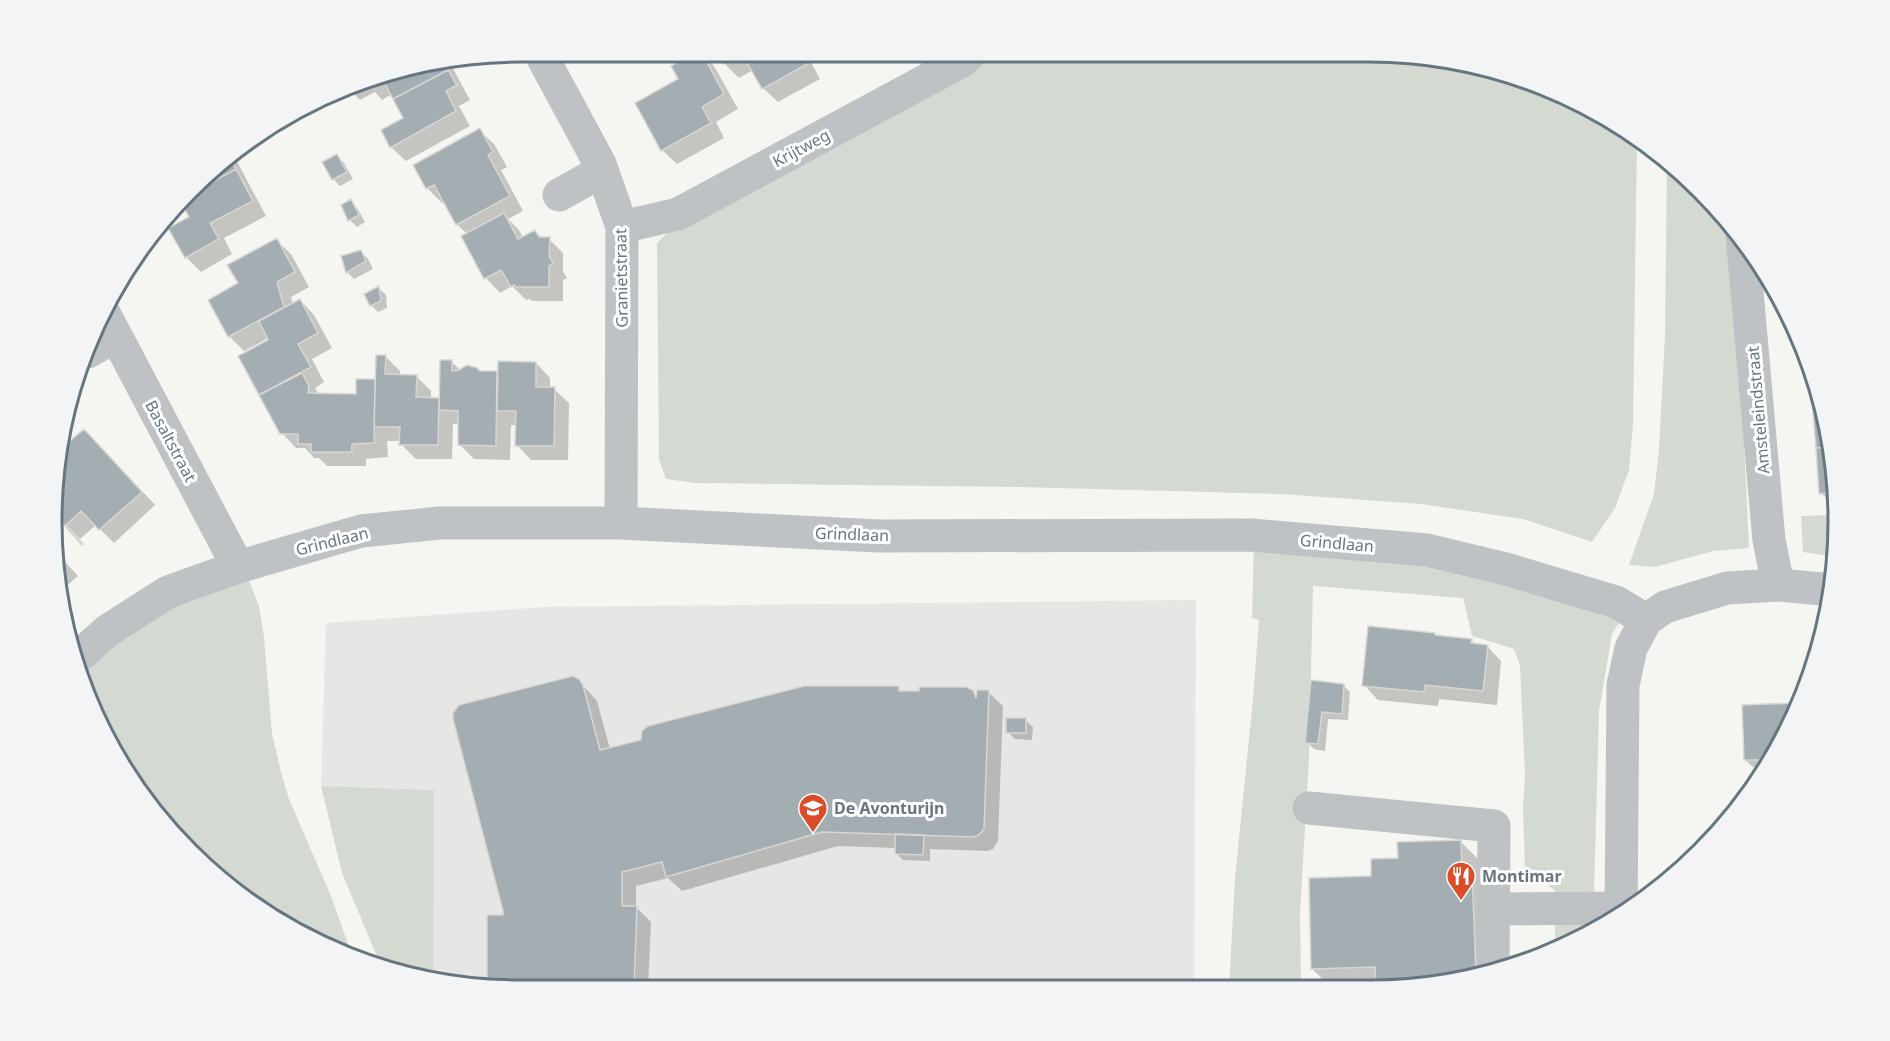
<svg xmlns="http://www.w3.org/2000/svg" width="1890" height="1041" font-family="'Noto Sans',sans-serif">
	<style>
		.built { fill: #e6e6e5 }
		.green { fill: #d4dad1 }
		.shadow { fill: #0003 }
		.building { fill: #a4adb2; stroke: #d6d6d4; stroke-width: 1.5 }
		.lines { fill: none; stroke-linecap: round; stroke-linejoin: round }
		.minor { stroke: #bec2c5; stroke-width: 33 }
		.labels { text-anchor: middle; stroke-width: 6; stroke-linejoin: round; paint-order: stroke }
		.street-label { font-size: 16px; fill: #657681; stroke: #fff }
		.poi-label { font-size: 16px; font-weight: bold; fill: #657681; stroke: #fff; text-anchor: start }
		.rim { fill: none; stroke: #657681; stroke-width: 3 }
	</style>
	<rect width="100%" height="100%" fill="#f5f5f1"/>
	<path class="built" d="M 1196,600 L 1194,987 L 490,989 L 428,979 L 434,790 L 321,786 L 326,623 L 545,607 Z"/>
	<path class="green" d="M 987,52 L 1400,52 L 1491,67 L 1604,114 L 1637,137 L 1633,424 L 1629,470 L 1615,508 L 1592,542 L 1523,519 L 1421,504 L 1281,494 L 1019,487 L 696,483 L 666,479 L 659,459 L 657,243 L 677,223 Z
		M 1667,159 L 1679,167 L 1725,217 L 1742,402 L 1749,548 L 1713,551 L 1655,567 L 1629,565 L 1654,494 L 1659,450 L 1665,335 Z
		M 1837,515 L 1836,557 L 1803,552 L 1801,516 Z
		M 1254,540 L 1440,561 L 1622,618 L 1612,634 L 1599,711 L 1593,929 L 1555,948 L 1555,890 L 1525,871 L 1523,808 L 1525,775 L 1520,665 L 1514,649 L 1472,636 L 1463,598 L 1313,586 L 1309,758 L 1300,913 L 1301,986 L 1229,987 L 1235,879 L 1253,699 L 1259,620 L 1252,618 Z
		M 245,571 L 259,606 L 264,637 L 272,734 L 282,776 L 289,799 L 331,896 L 352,955 L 286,927 L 168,830 L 87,700 L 78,663 L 108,635 Z
		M 321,786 L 434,790 L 433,980 L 399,974 L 381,966 L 342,873 Z"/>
	<path class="shadow" d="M 717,51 L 805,51 L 820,79 L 778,102 L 763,88 L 753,70 L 739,78 L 724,63 Z
		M 848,51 L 878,51 L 859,62 Z
		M 700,52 L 714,66 L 738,109 L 716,122 L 724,138 L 677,164 L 662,150 L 680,80 Z
		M 450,63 L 470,100 L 459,106 L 470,126 L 406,161 L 391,147 L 405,118 L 392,94 L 382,100 L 375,92 L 360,100 L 353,93 L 369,76 Z
		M 295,116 L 281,125 L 280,124 Z
		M 479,130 L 494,144 L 507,167 L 501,170 L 523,211 L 508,219 L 519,230 L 523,238 L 535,231 L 542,238 L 549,239 L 563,253 L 563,272 L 567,278 L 563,280 L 563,301 L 532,301 L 530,299 L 526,300 L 512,286 L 500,293 L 486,278 L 463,237 L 468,235 L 457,224 L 445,201 L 442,203 L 427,188 L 415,165 Z
		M 252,139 L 254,142 L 233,154 L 266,216 L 224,238 L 232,254 L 201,272 L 186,257 L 191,218 L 183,203 L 234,148 Z
		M 337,156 L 344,163 L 353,179 L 340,186 L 333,179 Z
		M 350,201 L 357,208 L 365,222 L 357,227 L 350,220 Z
		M 276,240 L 291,254 L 309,287 L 291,297 L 293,304 L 300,300 L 314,315 L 332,348 L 312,359 L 324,382 L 315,388 L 319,395 L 357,395 L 357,380 L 376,381 L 385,356 L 400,371 L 400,376 L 416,376 L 431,391 L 431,399 L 440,399 L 452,362 L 461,371 L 499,373 L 536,363 L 550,378 L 550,389 L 554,389 L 569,403 L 568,460 L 531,460 L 517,445 L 517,425 L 511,425 L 510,460 L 474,459 L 460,445 L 460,424 L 453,424 L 452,459 L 416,459 L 401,444 L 401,441 L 387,441 L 388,457 L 366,459 L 366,466 L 327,466 L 319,458 L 314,458 L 305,448 L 296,448 L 282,433 L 240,357 L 273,339 L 272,336 L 244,351 L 229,336 L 210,300 L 240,284 Z
		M 361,252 L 368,259 L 373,269 L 354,279 L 347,272 L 343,257 Z
		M 379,288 L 386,295 L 387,308 L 378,312 L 371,305 Z
		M 1824,402 L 1838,489 L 1837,508 L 1821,493 L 1814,403 Z
		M 99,445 L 155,505 L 114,543 L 96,525 L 80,539 L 62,521 L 54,528 L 62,450 Z
		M 52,548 L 78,576 L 61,591 L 52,552 Z
		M 1435,634 L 1437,637 L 1471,640 L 1476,645 L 1487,646 L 1501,661 L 1497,705 L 1439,699 L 1438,706 L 1378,700 L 1364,685 Z
		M 579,681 L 597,701 L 610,749 L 898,688 L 903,693 L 972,692 L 978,697 L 988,692 L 1003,706 L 998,841 L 993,849 L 988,851 L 930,849 L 930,861 L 903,860 L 896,853 L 896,848 L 838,846 L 682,891 L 668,878 L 636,886 L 636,907 L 651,922 L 648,989 L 488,989 L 489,917 L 504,917 Z
		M 1312,682 L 1343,685 L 1350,692 L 1348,720 L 1328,719 L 1325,751 L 1314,749 L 1307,742 Z
		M 1803,696 L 1776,755 L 1768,766 L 1753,767 L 1745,760 L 1797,705 Z
		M 1025,720 L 1033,727 L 1032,740 L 1015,739 L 1008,732 Z
		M 1460,841 L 1481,862 L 1495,971 L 1430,986 L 1330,986 L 1312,969 L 1373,877 L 1400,859 Z"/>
	<path class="building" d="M 698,51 L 701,51 L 724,94 L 702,107 L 711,123 L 661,151 L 635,103 L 678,79 L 671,66 Z
		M 716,51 L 800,51 L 807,64 L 762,89 L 742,54 L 723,64 Z
		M 444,64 L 448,70 L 393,99 L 382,78 L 366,86 L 363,79 L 369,76 Z
		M 448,70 L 456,84 L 459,84 L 446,91 L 456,111 L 390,148 L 381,130 L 403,118 L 393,99 Z
		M 363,79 L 366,86 L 352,94 L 348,87 Z
		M 480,128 L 493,152 L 488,155 L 510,196 L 456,225 L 434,185 L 426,189 L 413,165 Z
		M 337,154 L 347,172 L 332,180 L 322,162 Z
		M 228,155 L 236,169 L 193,192 Z
		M 236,169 L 253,201 L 210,223 L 219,239 L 185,258 L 168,228 L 189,217 L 182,204 L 193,192 Z
		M 351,199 L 359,215 L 348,221 L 341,205 Z
		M 504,213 L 518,239 L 535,230 L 539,237 L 550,237 L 549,256 L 553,263 L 549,266 L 549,287 L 516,287 L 514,285 L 511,287 L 501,270 L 484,279 L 461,236 Z
		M 277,238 L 295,272 L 277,282 L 284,307 L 228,337 L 208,300 L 238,283 L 227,265 Z
		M 361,250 L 366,261 L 346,273 L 341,256 Z
		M 379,286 L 381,301 L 370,306 L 364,294 Z
		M 300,299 L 318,333 L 298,344 L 311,367 L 259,395 L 238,356 L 268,340 L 259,321 Z
		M 376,355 L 386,355 L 385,374 L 417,375 L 416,397 L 439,398 L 438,445 L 399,445 L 400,427 L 374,427 Z
		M 440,360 L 452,360 L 452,371 L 459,370 L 467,365 L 477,368 L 480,371 L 497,371 L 496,446 L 458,445 L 458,411 L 439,410 Z
		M 498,361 L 536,362 L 536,387 L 555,387 L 554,446 L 515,446 L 516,411 L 497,411 Z
		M 302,373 L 309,386 L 308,393 L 356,394 L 356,379 L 375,379 L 374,443 L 352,444 L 352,452 L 311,452 L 311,444 L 298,444 L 298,434 L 280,434 L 259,395 Z
		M 1823,401 L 1831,447 L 1816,448 L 1812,402 Z
		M 84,429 L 142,492 L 99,530 L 81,511 L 66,525 L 83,544 L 82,545 L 56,516 L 62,448 Z
		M 1831,447 L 1838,492 L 1819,494 L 1816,448 Z
		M 52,547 L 65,561 L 56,569 L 52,552 Z
		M 1368,626 L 1435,633 L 1435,635 L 1472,639 L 1471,643 L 1488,645 L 1483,691 L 1425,685 L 1424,692 L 1362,686 Z
		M 573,676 L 579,679 L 583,685 L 600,750 L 641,740 L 642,731 L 648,726 L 804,686 L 899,686 L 899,691 L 919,691 L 919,687 L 966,687 L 973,690 L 976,698 L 977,690 L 989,690 L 984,829 L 979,835 L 973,837 L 822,832 L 666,877 L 662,862 L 622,872 L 622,906 L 637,906 L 634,989 L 487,988 L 487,915 L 503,915 L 503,911 L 453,719 L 453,713 L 459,705 Z
		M 1311,680 L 1344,684 L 1342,714 L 1322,712 L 1318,744 L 1305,743 Z
		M 1795,695 L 1804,695 L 1773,760 L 1744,760 L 1742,705 L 1796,703 Z
		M 1006,718 L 1026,718 L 1026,733 L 1006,733 Z
		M 895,834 L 924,835 L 923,855 L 895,854 Z
		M 1461,840 L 1462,872 L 1472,871 L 1476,975 L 1430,986 L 1376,986 L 1375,967 L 1311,969 L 1309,878 L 1371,876 L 1371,859 L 1398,858 L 1397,842 Z
		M 1498,956 L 1533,957 L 1533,959 L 1521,965 L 1498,970 Z"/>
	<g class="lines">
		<path class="minor" d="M 539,51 L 600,164 L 622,227 L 621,523
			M 559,195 L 602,171
			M 622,227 L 678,214 L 962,61 L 971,52
			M 1742,235 L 1769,540 L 1778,585
			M 105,315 L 238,567
			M 88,352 L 116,336
			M 77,658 L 107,631 L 168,592 L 193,583 L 238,567 L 361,531 L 440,523 L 621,523 L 878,536 L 1251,535 L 1427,550 L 1506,569 L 1616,602 L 1646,620
			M 1309,808 L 1494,826 L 1493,971
			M 1494,909 L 1621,908
			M 1621,916 L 1623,685 L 1631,648 L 1646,620 L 1665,607 L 1727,588 L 1778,585 L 1833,590"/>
	</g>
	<defs>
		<g id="school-pin" transform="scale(1.5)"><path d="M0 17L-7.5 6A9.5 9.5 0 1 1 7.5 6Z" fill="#dc4c2a" stroke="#fff"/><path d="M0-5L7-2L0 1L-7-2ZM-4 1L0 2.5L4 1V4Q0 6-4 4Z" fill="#fff"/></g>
		<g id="restaurant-pin" transform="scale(1.5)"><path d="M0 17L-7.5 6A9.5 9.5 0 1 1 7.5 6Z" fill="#dc4c2a" stroke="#fff"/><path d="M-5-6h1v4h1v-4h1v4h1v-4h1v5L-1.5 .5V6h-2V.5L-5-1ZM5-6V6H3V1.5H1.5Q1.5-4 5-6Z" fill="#fff"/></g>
	</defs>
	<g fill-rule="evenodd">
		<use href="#school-pin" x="813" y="808"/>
		<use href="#restaurant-pin" x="1461" y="876"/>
	</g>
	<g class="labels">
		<g class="street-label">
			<text transform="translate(801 148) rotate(-28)" y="6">Krijtweg</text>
			<text transform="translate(621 278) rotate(-91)" y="6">Granietstraat</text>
			<text transform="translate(1758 410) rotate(-95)" y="6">Amsteleindstraat</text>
			<text transform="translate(171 441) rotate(62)" y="6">Basaltstraat</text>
			<text transform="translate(852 534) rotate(2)" y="6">Grindlaan</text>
			<text transform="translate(332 541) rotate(-14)" y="6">Grindlaan</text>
			<text transform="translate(1337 543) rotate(5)" y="6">Grindlaan</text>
		</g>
		<g class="poi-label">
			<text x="834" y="814">De Avonturijn</text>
			<text x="1482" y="882">Montimar</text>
		</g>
	</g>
	<path d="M0 0H1890V1041H0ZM521 62H1369A459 459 0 0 1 1828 521V521A459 459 0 0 1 1369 980H521A459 459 0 0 1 62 521V521A459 459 0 0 1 521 62Z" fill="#f3f4f5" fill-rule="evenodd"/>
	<path class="rim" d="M521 62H1369A459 459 0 0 1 1828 521V521A459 459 0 0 1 1369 980H521A459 459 0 0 1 62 521V521A459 459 0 0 1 521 62Z"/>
</svg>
